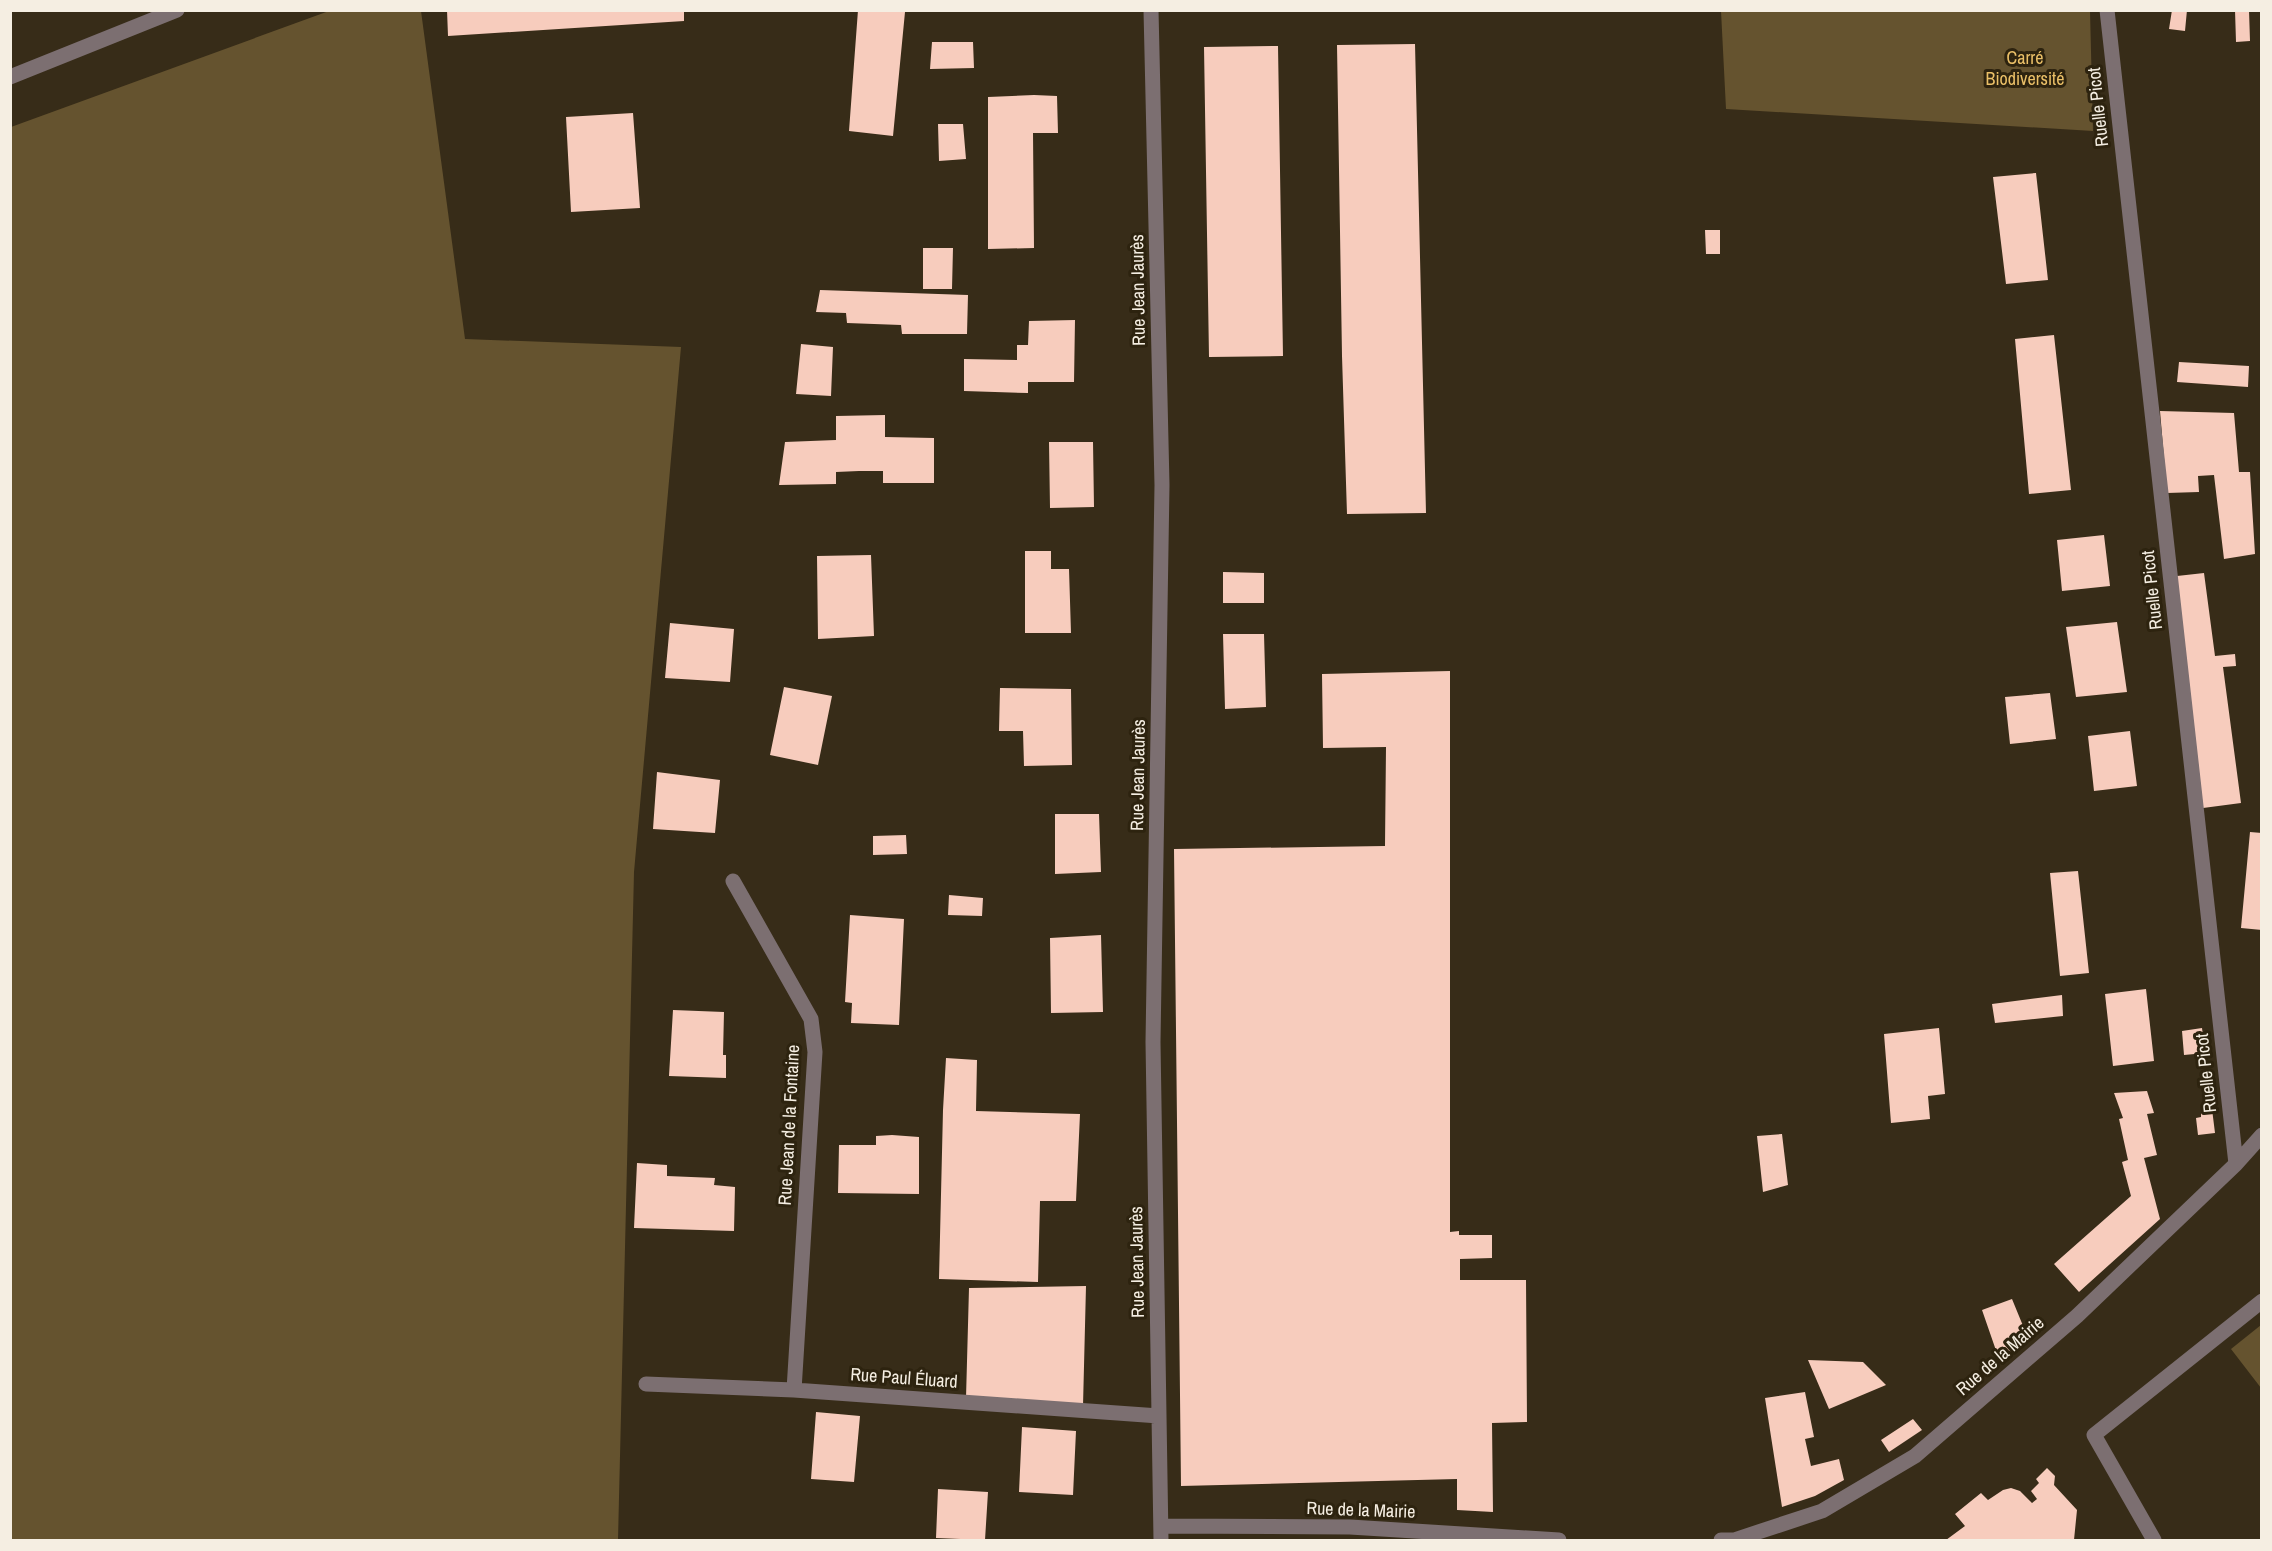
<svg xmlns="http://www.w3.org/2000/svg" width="2272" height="1551" font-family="'Archivo Narrow',sans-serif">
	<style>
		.green { fill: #65532f }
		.building { fill: #f7ccbd }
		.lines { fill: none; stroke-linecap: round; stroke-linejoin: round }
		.minor { stroke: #7c6f71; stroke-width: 15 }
		.labels { text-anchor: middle; stroke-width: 6; stroke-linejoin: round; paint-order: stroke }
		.park-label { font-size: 18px; fill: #ebc068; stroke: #2d230f }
		.street-label { font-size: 18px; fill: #f5eee2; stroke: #2d230f }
	</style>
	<rect width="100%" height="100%" fill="#372c18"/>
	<path class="green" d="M 329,11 L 421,11 L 465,339 L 681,347 L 634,872 L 618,1540 L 11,1540 L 11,127 Z
		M 1721,11 L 2090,11 L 2093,131 L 1726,109 Z
		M 2261,1325 L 2261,1388 L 2231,1349 Z"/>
	<path class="building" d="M 447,10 L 684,10 L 684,21 L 448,36 Z
		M 858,10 L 905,12 L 893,136 L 849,131 Z
		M 2172,10 L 2187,10 L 2185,31 L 2169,29 Z
		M 2235,10 L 2249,10 L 2250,41 L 2236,42 Z
		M 932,42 L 973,42 L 974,68 L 930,69 Z
		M 1415,44 L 1426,513 L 1347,514 L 1342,356 L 1337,45 Z
		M 1278,46 L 1283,356 L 1209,357 L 1204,47 Z
		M 1034,95 L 1057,96 L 1058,133 L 1033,133 L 1034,248 L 988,249 L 988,97 Z
		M 633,113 L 640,208 L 571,212 L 566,117 Z
		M 938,124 L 963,124 L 966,159 L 939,161 Z
		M 2036,173 L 2048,280 L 2006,284 L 1993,177 Z
		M 1705,230 L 1720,230 L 1720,254 L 1706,254 Z
		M 923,248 L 953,248 L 952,289 L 923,289 Z
		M 820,290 L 968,295 L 967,334 L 902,334 L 901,325 L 847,323 L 846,313 L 816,312 Z
		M 1075,320 L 1074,382 L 1028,382 L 1028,393 L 964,391 L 964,359 L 1017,360 L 1017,345 L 1028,345 L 1029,321 Z
		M 2054,335 L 2071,490 L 2029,494 L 2015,339 Z
		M 801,344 L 833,347 L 831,396 L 796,394 Z
		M 2179,362 L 2249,366 L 2248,387 L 2177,382 Z
		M 2160,411 L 2234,413 L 2239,472 L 2250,472 L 2255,554 L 2224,559 L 2214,475 L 2198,476 L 2199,492 L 2167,493 Z
		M 885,415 L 885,437 L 934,438 L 934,483 L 883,483 L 883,471 L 859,471 L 836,472 L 836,484 L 779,485 L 785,442 L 836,440 L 836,416 Z
		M 1049,442 L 1093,442 L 1094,507 L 1050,508 Z
		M 2104,535 L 2110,586 L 2062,591 L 2057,540 Z
		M 1025,551 L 1051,551 L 1051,569 L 1069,569 L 1071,633 L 1025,633 Z
		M 871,555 L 874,636 L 818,639 L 817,556 Z
		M 1223,572 L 1264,573 L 1264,603 L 1223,603 Z
		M 2204,573 L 2215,656 L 2235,654 L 2236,666 L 2223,667 L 2241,803 L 2203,808 L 2177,576 Z
		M 2117,622 L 2127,692 L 2076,697 L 2066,627 Z
		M 670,623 L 734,629 L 730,682 L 665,678 Z
		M 1223,634 L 1264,634 L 1266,707 L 1225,709 Z
		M 1450,671 L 1450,1232 L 1459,1231 L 1459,1235 L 1492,1235 L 1492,1258 L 1460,1259 L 1460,1280 L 1526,1280 L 1527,1422 L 1492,1423 L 1493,1512 L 1457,1510 L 1457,1479 L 1181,1486 L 1174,849 L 1385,846 L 1386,747 L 1323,748 L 1322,674 Z
		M 784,687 L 832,696 L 818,765 L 770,755 Z
		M 1000,688 L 1071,689 L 1072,765 L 1024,766 L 1023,731 L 999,731 Z
		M 2050,693 L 2056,739 L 2010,744 L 2005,697 Z
		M 2130,731 L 2137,786 L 2094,791 L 2088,736 Z
		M 657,772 L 720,780 L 715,833 L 653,829 Z
		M 1055,814 L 1099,814 L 1101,872 L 1055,874 Z
		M 2250,832 L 2262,833 L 2262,930 L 2241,928 Z
		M 906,835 L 907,854 L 873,855 L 873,836 Z
		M 2078,871 L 2089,973 L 2060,976 L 2050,873 Z
		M 949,895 L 983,898 L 982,916 L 948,915 Z
		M 850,915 L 904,919 L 899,1025 L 851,1023 L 852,1003 L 845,1002 Z
		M 1101,935 L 1103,1012 L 1051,1013 L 1050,938 Z
		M 2146,989 L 2154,1061 L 2113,1066 L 2105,994 Z
		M 2062,995 L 2063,1016 L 1995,1023 L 1992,1004 Z
		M 673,1010 L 724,1012 L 723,1055 L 726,1055 L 726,1078 L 669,1076 Z
		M 1939,1028 L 1945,1094 L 1928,1096 L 1930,1119 L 1891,1123 L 1884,1034 Z
		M 2202,1028 L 2205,1053 L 2184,1055 L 2182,1031 Z
		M 946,1058 L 977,1060 L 976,1111 L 1080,1114 L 1076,1201 L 1040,1201 L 1038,1282 L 939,1279 L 943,1110 Z
		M 2147,1091 L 2154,1113 L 2147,1114 L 2157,1155 L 2144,1158 L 2160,1219 L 2079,1292 L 2054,1264 L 2131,1196 L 2122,1162 L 2128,1160 L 2119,1119 L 2123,1118 L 2114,1093 Z
		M 2212,1109 L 2215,1133 L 2198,1135 L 2196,1118 L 2201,1117 L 2201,1110 Z
		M 1782,1134 L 1788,1185 L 1763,1192 L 1757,1136 Z
		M 892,1135 L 919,1137 L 919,1194 L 838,1193 L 839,1145 L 876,1145 L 876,1136 Z
		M 637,1163 L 667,1165 L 667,1176 L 715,1178 L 714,1185 L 735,1187 L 734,1231 L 634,1228 Z
		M 1086,1286 L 1083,1406 L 966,1398 L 969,1288 Z
		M 2012,1299 L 2028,1338 L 2000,1362 L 1982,1310 Z
		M 1808,1360 L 1863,1362 L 1886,1385 L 1829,1409 Z
		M 1805,1392 L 1814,1437 L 1805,1439 L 1811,1466 L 1839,1459 L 1844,1480 L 1815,1496 L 1782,1507 L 1765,1398 Z
		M 816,1412 L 860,1416 L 854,1482 L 811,1479 Z
		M 1913,1419 L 1922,1430 L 1889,1452 L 1881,1440 Z
		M 1022,1427 L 1076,1431 L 1073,1495 L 1019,1492 Z
		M 2047,1468 L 2055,1476 L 2054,1485 L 2077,1510 L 2074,1540 L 1946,1540 L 1965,1526 L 1955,1514 L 1981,1493 L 1988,1500 L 2003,1490 L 2011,1488 L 2020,1491 L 2032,1503 L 2037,1499 L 2031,1491 L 2039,1483 L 2036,1479 Z
		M 938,1489 L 988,1492 L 985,1540 L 936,1538 Z"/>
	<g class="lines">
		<path class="minor" d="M 1151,10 L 1162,485 L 1153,1042 L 1161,1540
			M 2107,10 L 2236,1164
			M 10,77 L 177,10
			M 733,881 L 811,1019 L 815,1052 L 794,1390
			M 646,1384 L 794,1390 L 1159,1416
			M 1161,1526 L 1350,1527 L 1559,1540
			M 1721,1540 L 1734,1540 L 1822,1511 L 1915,1456 L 2077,1316 L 2236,1164 L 2262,1135
			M 2154,1540 L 2094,1435 L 2262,1301"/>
	</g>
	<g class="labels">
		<g class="park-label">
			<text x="2025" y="64">Carré<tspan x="2025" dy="21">Biodiversité</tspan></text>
		</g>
		<g class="street-label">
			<text transform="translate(2098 107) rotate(-96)" y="6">Ruelle Picot</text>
			<text transform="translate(1138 290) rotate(-91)" y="6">Rue Jean Jaurès</text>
			<text transform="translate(2152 590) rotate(-96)" y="6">Ruelle Picot</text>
			<text transform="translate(1138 775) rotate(-89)" y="6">Rue Jean Jaurès</text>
			<text transform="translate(2206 1073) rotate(-96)" y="6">Ruelle Picot</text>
			<text transform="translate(789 1125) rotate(-87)" y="6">Rue Jean de la Fontaine</text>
			<text transform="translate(1137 1262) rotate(-91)" y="6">Rue Jean Jaurès</text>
			<text transform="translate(2000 1356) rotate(-41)" y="6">Rue de la Mairie</text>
			<text transform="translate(904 1378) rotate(4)" y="6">Rue Paul Éluard</text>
			<text transform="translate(1361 1510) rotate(2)" y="6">Rue de la Mairie</text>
		</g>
	</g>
	<rect width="2272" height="1551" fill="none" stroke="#f5eee2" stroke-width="24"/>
</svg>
